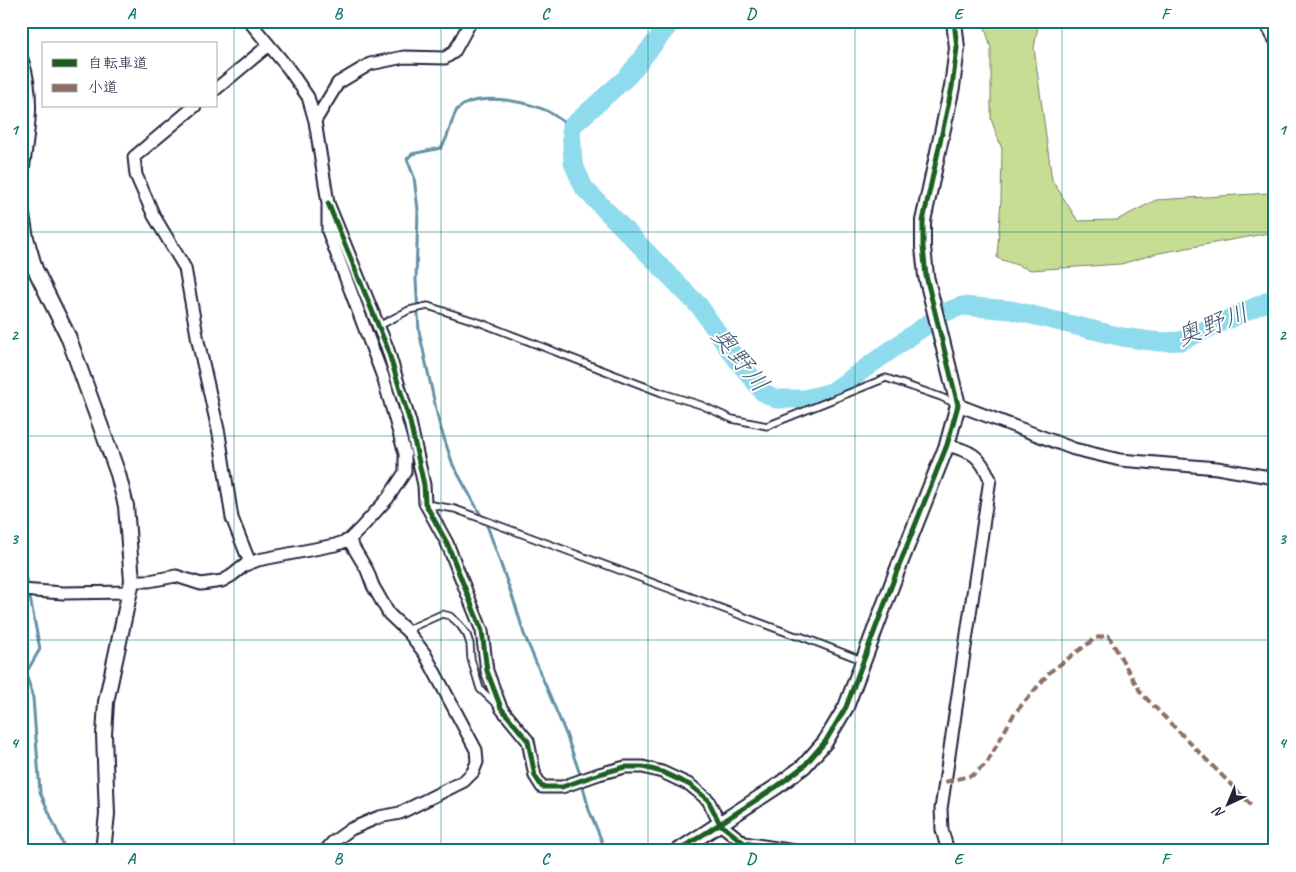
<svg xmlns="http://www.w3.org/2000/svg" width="1296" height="872" font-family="Caveat,'Klee One',sans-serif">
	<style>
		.green { fill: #c6dd93; stroke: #748067 }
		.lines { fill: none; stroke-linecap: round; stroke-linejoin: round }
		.stream { stroke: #6391a6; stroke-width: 3 }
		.river { stroke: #8fdbee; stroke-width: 19 }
		.service-casing { stroke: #22223b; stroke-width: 9 }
		.minor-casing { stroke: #22223b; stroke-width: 15 }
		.tertiary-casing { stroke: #22223b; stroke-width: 18 }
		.service { stroke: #fff; stroke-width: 5.5 }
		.minor { stroke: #fff; stroke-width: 11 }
		.tertiary { stroke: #fff; stroke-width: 14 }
		.quiet { stroke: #8d6e63; stroke-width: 4; stroke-dasharray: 8 4; stroke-linecap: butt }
		.cycleway-casing { stroke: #fff; stroke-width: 8 }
		.cycleway { stroke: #1b5e20; stroke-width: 5 }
		.grid { fill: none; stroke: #0f766e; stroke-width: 1; stroke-opacity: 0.55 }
		.labels { text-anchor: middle; stroke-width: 4; stroke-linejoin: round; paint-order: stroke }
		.water-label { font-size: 25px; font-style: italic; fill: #435a71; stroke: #fff }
		.neatline { fill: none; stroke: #0f766e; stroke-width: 2 }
		.grid-label { font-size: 16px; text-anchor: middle; font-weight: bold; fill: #0f766e }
	</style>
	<rect width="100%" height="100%" fill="#fff"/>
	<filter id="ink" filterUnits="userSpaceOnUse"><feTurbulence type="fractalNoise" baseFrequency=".02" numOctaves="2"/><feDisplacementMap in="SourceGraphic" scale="10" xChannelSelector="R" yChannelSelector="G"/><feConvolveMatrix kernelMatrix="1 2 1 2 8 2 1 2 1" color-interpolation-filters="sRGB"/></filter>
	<g filter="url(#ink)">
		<path class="green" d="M 983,21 L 1039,21 L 1034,48 L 1052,180 L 1078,221 L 1117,220 L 1156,200 L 1270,193 L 1275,194 L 1275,232 L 1159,253 L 1121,264 L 1031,270 L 997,258 L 1001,200 L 1002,149 L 991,119 L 991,48 Z"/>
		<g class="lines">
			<path class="stream" d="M 571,127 C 563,122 554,114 545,110 C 524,101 474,91 457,110 C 451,118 450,136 441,148 L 412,154 L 407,159 L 414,177 L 418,210 L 416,280 L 419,331 L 439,423 L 453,465 L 488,528 L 516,607 L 524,634 L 566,734 L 581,777
				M 21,559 L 28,587
				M 29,593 L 40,649 L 26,673 L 33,698 L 40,792 L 66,851
				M 582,783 L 589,810 L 606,851"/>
			<path class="river" d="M 672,21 L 628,76 L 571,127 L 573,163 L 584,188 L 700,307 L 728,348 L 763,392 L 776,399 L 805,399 L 832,392 L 943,313 L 962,306 L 1011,310 L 1122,337 L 1159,342 L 1181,341 L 1275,298"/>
			<g class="service-casing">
				<path id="service" d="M 379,326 L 409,310 L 428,306 L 481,323 L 662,393 L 701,405 L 732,419 L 767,426 L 886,378 L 941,397 L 956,404
					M 426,504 L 455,509 L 796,636 L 800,636 L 864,661
					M 409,633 L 413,627 L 442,614 L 450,616 L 459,624 L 467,635 L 470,644 L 471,659 L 480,689 L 497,705
					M 692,844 L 709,851"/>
			</g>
			<g class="minor-casing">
				<path id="minor" d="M 1264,21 L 1275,40
					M 216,89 L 269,45
					M 195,106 L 134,157 L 136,175 L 154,216 L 185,268 L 198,341 L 219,434 L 232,518 L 250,563
					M 315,121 L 338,83 L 370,64 L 404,57 L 445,58 L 454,52 L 471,21
					M 328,203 L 387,347 L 410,422 L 424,485 L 425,503 L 447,543 L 482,631 L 487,671 L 501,708 L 528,741 L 535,776 L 542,787 L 562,787 L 599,774 L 625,767 L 643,767 L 662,772 L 690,785 L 708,800 L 720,824 L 744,843 L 795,851
					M 958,405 L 1074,449 L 1120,460 L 1217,468 L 1275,478
					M 947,445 C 972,452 979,454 990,479 L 941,809 L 942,830 L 948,851
					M 132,581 L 149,581 L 176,576 L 201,584 L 222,581 L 231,576 L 245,565 L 258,560 L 335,545 L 349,540 L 361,528 L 388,498 L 405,472 L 405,454 L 383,377 L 328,231 L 328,203 L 315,121 L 308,97 L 288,68 L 249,21
					M 21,590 L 63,593 L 130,592
					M 325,851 L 333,842 L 351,829 L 379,817 L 400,813 L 464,781 L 473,772 L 477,762 L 476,750 L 425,654 L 409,633 L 389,614 L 373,586 L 367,570 L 349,540"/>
			</g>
			<g class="tertiary-casing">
				<path id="tertiary" d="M 21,61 C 34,98 26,135 21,174
					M 21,209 L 26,238 L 35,269 L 68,336 L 118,474 L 126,506 L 132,581 L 106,702 L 104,735 L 107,814 L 103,851
					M 678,851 L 776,787 L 804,766 L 825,742 L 846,707 L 897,571 L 947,445 L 958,405 L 926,276 L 923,247 L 923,221 L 952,87 L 957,48 L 954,21"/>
			</g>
			<use href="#service" class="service"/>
			<use href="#minor" class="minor"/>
			<use href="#tertiary" class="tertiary"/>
			<path class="quiet" d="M 945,782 L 973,775 L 987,763 L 1014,714 L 1051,671 L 1096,638 L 1108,635 L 1141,693 L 1251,805"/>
			<g class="cycleway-casing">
				<path id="cycleway" d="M 328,203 L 387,347 L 410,422 L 424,485 L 425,503 L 447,543 L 482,631 L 487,671 L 501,708 L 528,741 L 535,776 L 542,787 L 562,787 L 599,774 L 625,767 L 643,767 L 662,772 L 690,785 L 708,800 L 720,824 L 744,843 L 795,851
					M 678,851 L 776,787 L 804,766 L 825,742 L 846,707 L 897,571 L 947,445 L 958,405 L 926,276 L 923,247 L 923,221 L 952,87 L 957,48 L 954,21"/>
			</g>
			<use href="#cycleway" class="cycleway"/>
		</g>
	</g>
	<path class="grid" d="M 234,21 L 234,851M 441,21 L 441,851M 648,21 L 648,851M 855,21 L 855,851M 1062,21 L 1062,851M 21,232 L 1275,232M 21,436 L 1275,436M 21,640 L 1275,640"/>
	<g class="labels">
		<g class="water-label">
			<text transform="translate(1212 324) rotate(-21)" y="9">奥野川</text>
			<text transform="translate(741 359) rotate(51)" y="9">奥野川</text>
		</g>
	</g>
	<rect width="1296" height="872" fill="none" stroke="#fff" stroke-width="55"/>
	<rect x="42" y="42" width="175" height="65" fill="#ffffff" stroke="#a7a7b1"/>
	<rect x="52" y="59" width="25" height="8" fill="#1b5e20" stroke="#a7a7b1"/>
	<text x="88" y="68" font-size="15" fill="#22223b">自転車道</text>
	<rect x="52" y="84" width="25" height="8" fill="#8d6e63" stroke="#a7a7b1"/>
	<text x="88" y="92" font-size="15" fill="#22223b">小道</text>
	<g transform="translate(1228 804) rotate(224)" stroke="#ffffff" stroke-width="4" paint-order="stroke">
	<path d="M0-4L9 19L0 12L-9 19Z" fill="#22223b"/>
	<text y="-8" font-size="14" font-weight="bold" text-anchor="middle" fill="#22223b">N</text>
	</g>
	<rect x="28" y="28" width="1240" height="816" class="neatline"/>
	<g class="grid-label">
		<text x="131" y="19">A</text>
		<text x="338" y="19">B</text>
		<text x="545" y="19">C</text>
		<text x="751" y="19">D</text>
		<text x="958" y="19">E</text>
		<text x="1165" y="19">F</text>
		<text x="14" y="135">1</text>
		<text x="1282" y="135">1</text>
		<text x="14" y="340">2</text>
		<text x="1282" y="340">2</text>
		<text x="14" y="544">3</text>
		<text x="1282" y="544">3</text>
		<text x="14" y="748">4</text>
		<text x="1282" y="748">4</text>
		<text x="131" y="864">A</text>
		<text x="338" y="864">B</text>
		<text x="545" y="864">C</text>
		<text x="751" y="864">D</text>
		<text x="958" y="864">E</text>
		<text x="1165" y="864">F</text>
	</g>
</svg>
